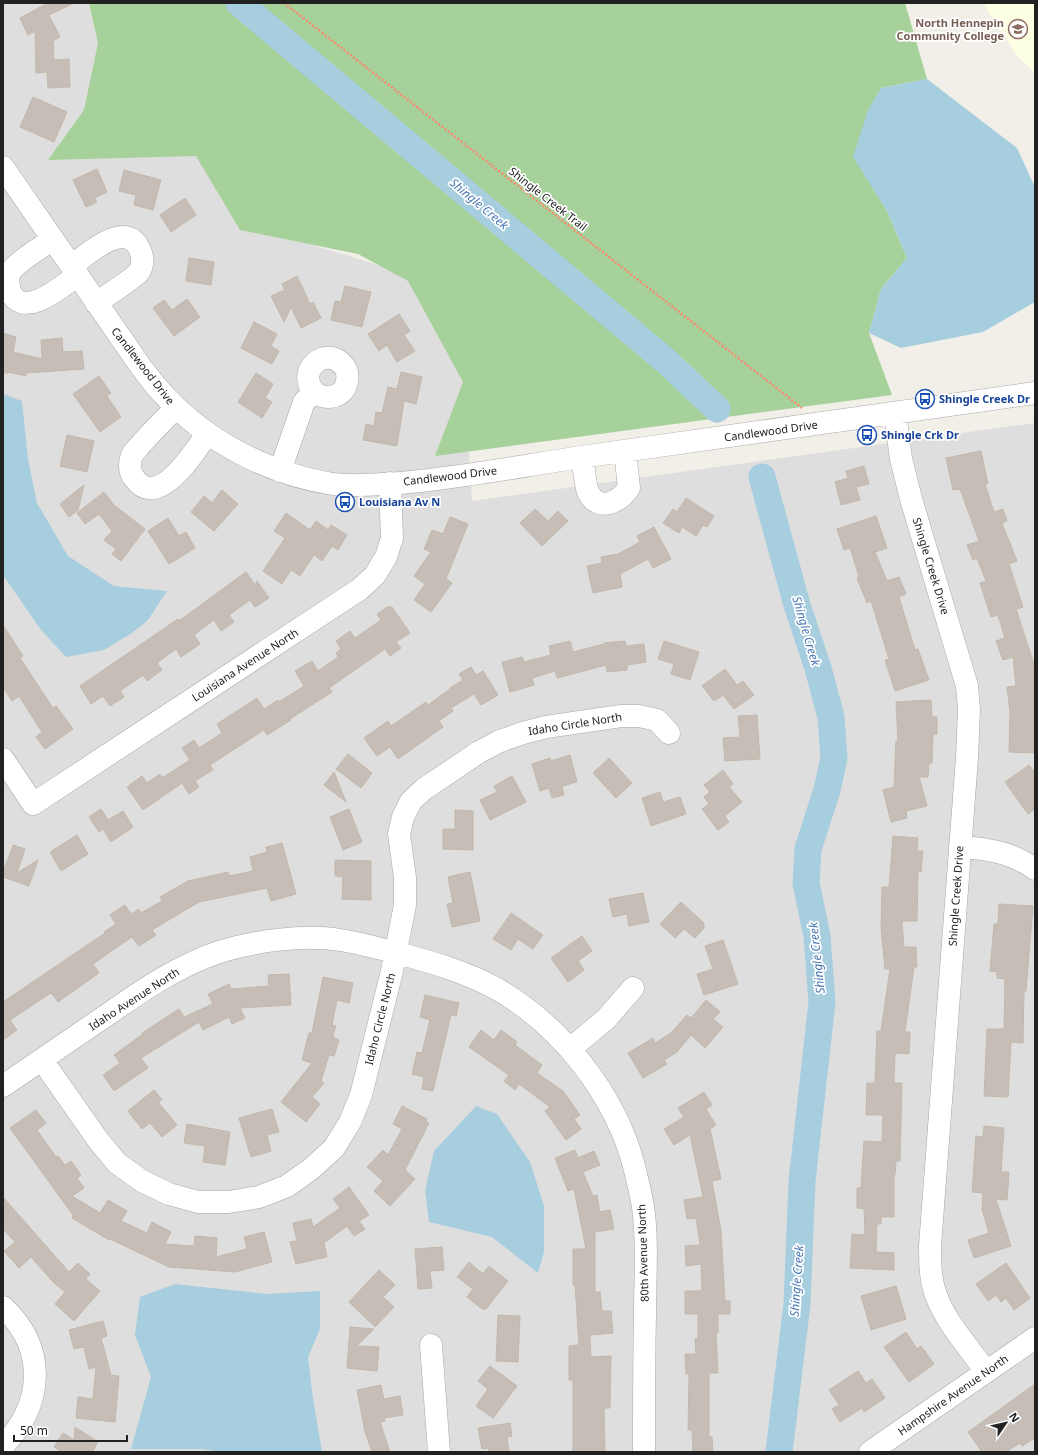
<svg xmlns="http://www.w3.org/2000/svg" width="1038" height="1455" font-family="'Noto Sans',sans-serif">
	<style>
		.residential { fill: #dfdede }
		.education { fill: #fdffe2 }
		.forest { fill: #a6d19b }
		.water { fill: #a7cedf }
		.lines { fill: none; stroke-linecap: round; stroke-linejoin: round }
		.river { stroke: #a7cedf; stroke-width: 27 }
		.building { fill: #c6beb6; stroke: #c3b7a9 }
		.minor-casing { stroke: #a8a8a8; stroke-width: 23 }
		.path { stroke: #fc886d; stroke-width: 2.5; stroke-dasharray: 2 2; stroke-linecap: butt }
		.minor { stroke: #fff; stroke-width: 22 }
		.labels { text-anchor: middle; stroke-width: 3.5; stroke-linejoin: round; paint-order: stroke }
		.education-label { font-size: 11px; font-weight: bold; fill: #785e54; stroke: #fff; text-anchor: end }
		.street-label { font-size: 11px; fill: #212121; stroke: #fff }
		.transit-label { font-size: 11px; font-weight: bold; fill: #164399; stroke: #fff; text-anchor: start }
		.water-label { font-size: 12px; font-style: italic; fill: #4a76b3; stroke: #fff }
	</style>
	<rect width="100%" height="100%" fill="#f1efe7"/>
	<path class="residential" d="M 3,3 L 103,3 L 251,226 L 417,277 L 462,346 L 472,501 L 1035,423 L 1035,1452 L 3,1452 Z"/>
	<path class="education" d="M 983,3 L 1035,3 L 1035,73 L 1017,56 Z"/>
	<path class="forest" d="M 89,3 L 905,3 L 927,79 L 881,88 L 854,157 L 887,211 L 907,258 L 881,289 L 869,333 L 892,395 L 435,456 L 463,382 L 408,281 L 358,254 L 240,230 L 196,156 L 48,160 L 84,110 L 98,43 Z"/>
	<path class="water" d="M 927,79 L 1017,148 L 1035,187 L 1035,302 L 983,332 L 901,348 L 869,333 L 881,289 L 907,258 L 887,211 L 853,157 L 868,110 L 881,88 Z
		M 3,394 L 22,401 L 28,459 L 37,503 L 68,556 L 114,586 L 167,591 L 148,620 L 132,633 L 104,650 L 66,657 L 41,630 L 3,575 Z
		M 476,1106 L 497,1114 L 530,1162 L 544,1206 L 544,1252 L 538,1273 L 492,1237 L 429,1222 L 425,1191 L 434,1151 Z
		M 175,1284 L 268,1294 L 320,1291 L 320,1329 L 308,1357 L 313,1399 L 322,1452 L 220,1452 L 202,1449 L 131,1449 L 151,1377 L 135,1335 L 140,1297 Z"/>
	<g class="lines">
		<path class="river" d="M 239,3 L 666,361 L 717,409
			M 762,477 L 797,605 L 818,668 L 831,717 L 834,758 L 827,790 L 808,849 L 806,883 L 817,936 L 822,1002 L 802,1181 L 797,1304 L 779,1452"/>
	</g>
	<path class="building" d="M 48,3 L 74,3 L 49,15 L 60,37 L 53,41 L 54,60 L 69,59 L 70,87 L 48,88 L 47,72 L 36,73 L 35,31 L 28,35 L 20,18 Z
		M 33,97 L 67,112 L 54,142 L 20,127 Z
		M 97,169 L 107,192 L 94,198 L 97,202 L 86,207 L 73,180 Z
		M 124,170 L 161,180 L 153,210 L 134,205 L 136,195 L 119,191 Z
		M 185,198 L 196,215 L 171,232 L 160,215 Z
		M 189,258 L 214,262 L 211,285 L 186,281 Z
		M 297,276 L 310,304 L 313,302 L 321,318 L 301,328 L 291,307 L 284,322 L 271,296 L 285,290 L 282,284 Z
		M 345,286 L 371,292 L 362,327 L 331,320 L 335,301 L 341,302 Z
		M 187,299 L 200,317 L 174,336 L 153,308 L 164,300 L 172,310 Z
		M 399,314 L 410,331 L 404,335 L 415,351 L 397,362 L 387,345 L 379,351 L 368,334 Z
		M 254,322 L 277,334 L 271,346 L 279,351 L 272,364 L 241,348 Z
		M 3,333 L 16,337 L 13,352 L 42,359 L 41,340 L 62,338 L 63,352 L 82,351 L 84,369 L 26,373 L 26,376 L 8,372 L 8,373 L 3,373 Z
		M 401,372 L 422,377 L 416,404 L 404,401 L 397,446 L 363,440 L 366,424 L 374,426 L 376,412 L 382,413 L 388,387 L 397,389 Z
		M 256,373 L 273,384 L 265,398 L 272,402 L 262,418 L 238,402 Z
		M 99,376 L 111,393 L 107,396 L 121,417 L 100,432 L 73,394 Z
		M 67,435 L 94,441 L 87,472 L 60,466 Z
		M 981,451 L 988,484 L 985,484 L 994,512 L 1003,509 L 1007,521 L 1002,523 L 1017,561 L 1009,564 L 1023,607 L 1016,609 L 1034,664 L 1035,674 L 1035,753 L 1009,752 L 1010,712 L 1007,687 L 1016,686 L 1013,657 L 1003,660 L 996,641 L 1005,638 L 998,615 L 991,617 L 980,583 L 986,581 L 977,558 L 973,560 L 967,545 L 979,541 L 960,489 L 953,490 L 946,458 Z
		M 864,466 L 869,484 L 856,487 L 860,500 L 841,505 L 835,482 L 848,478 L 846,471 Z
		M 84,485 L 78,510 L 69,517 L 60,504 Z
		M 222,490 L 238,504 L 214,531 L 191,512 L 204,496 L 212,503 Z
		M 104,492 L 114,505 L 145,529 L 121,561 L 112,554 L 116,549 L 104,540 L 112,531 L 99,514 L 85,524 L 77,513 Z
		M 686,498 L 714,516 L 707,527 L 703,525 L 696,536 L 682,527 L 679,533 L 663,523 L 673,509 L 677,512 Z
		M 535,509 L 548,521 L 558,511 L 568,521 L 542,546 L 520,523 Z
		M 286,513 L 310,530 L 316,521 L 328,530 L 331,525 L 347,535 L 338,550 L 332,546 L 322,561 L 314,555 L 300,576 L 291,570 L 282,584 L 263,571 L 285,538 L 274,531 Z
		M 876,516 L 887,548 L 875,552 L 887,581 L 899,577 L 906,594 L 899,597 L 915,650 L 918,649 L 929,680 L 895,691 L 885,660 L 889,659 L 871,601 L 867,603 L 857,578 L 859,576 L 850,548 L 844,550 L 837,529 Z
		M 450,517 L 468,524 L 446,579 L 452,583 L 431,612 L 414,600 L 425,584 L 414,576 L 431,552 L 424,549 L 432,530 L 443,534 Z
		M 168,518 L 179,536 L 186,532 L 195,548 L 169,564 L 148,531 Z
		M 654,527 L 671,559 L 653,568 L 648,559 L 620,574 L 622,587 L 593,593 L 587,566 L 602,563 L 601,557 L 618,554 L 640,542 L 637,536 Z
		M 246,572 L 255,585 L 257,581 L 269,598 L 255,607 L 250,600 L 229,615 L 234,622 L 221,631 L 214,620 L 194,635 L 200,644 L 181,657 L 176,649 L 157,663 L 162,670 L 147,681 L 143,675 L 120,691 L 124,697 L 110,706 L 103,696 L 91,704 L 80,686 L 178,619 L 179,621 Z
		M 387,607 L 392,607 L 410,633 L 396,642 L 401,648 L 390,656 L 385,649 L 329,688 L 332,692 L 290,719 L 291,720 L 267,735 L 264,730 L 210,765 L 213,770 L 195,781 L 199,787 L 189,794 L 182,783 L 143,810 L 127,787 L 142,776 L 147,783 L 160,774 L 162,778 L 190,760 L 182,748 L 194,740 L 199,748 L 222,733 L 217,724 L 257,698 L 264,709 L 278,700 L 279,702 L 304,686 L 295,671 L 312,661 L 318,671 L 338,657 L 336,653 L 341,649 L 336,641 L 350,631 L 355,638 L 381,620 L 377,614 Z
		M 3,625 L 23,656 L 20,658 L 53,708 L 56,706 L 73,729 L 45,749 L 36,737 L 42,732 L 19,696 L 12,701 L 3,687 Z
		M 570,641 L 573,652 L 604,644 L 604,643 L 625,641 L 626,646 L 644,644 L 646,662 L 627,665 L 627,670 L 607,672 L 606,665 L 557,678 L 555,671 L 532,678 L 534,685 L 510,692 L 502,662 L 522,657 L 524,662 L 551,655 L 549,646 Z
		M 664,641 L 699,652 L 690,680 L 671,674 L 674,664 L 658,659 Z
		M 471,667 L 476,675 L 483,671 L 498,695 L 481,705 L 474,694 L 451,708 L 453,711 L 439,721 L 443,727 L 398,759 L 390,747 L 377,756 L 364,738 L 388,721 L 391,726 L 426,702 L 428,705 L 450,689 L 450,688 L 463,680 L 459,674 Z
		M 725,669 L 737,685 L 743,681 L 754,695 L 734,709 L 723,695 L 714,701 L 702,686 Z
		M 931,700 L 932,717 L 937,717 L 937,734 L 933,735 L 932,763 L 929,763 L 928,777 L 919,777 L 927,806 L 906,811 L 907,818 L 891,822 L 883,790 L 894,787 L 896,741 L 898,742 L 896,702 Z
		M 757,715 L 760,759 L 725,761 L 723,738 L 740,737 L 738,716 Z
		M 348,754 L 372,773 L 361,788 L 336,769 Z
		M 570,755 L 577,782 L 562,786 L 564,795 L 552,798 L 549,788 L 540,791 L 532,764 L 550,758 L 551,761 Z
		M 609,758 L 632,783 L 616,798 L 593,773 Z
		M 1029,765 L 1035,773 L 1035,809 L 1028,814 L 1005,782 Z
		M 723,770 L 733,784 L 729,787 L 742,802 L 725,816 L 729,822 L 718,830 L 702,809 L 709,804 L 704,797 L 710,792 L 704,785 Z
		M 334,772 L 346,802 L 324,785 Z
		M 512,776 L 526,802 L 490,820 L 480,800 L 497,792 L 494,786 Z
		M 660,792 L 663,802 L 680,797 L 686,814 L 651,826 L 642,798 Z
		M 101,809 L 108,820 L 123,811 L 133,827 L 111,842 L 103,829 L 99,832 L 89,817 Z
		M 349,809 L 362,842 L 343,850 L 330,817 Z
		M 455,810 L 473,811 L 473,850 L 443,849 L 443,829 L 455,829 Z
		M 77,835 L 88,854 L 61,871 L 50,852 Z
		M 893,836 L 918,838 L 917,851 L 923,851 L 921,872 L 918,871 L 917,921 L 902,921 L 904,947 L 916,947 L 917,967 L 914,967 L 905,1032 L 910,1032 L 909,1054 L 895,1053 L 894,1083 L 902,1083 L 900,1161 L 896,1161 L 895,1175 L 894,1175 L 894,1217 L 881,1217 L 881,1224 L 877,1224 L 876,1252 L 894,1253 L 894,1270 L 850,1268 L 852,1234 L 865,1235 L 864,1209 L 857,1208 L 857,1188 L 861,1188 L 864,1141 L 882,1142 L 883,1115 L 866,1115 L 867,1083 L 875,1083 L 877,1031 L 881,1031 L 890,969 L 885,969 L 881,927 L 882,887 L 889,887 Z
		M 282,843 L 296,894 L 271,901 L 267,888 L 199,902 L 152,930 L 156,935 L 139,946 L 132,937 L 110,952 L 93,964 L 99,973 L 58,1002 L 51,993 L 10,1020 L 17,1030 L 3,1040 L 3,1002 L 105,933 L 104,932 L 116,924 L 110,915 L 125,905 L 131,914 L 139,909 L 141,913 L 162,901 L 160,897 L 188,881 L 228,872 L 229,876 L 253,871 L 250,857 L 267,852 L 266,847 Z
		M 13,845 L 25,849 L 17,873 L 38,860 L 29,886 L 3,877 L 3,872 Z
		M 335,860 L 371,861 L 371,900 L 342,899 L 343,877 L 335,876 Z
		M 470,872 L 480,921 L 452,927 L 447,904 L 453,903 L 448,877 Z
		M 643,893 L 649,922 L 629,926 L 627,914 L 613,917 L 609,899 Z
		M 681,902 L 704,923 L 704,928 L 695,938 L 684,929 L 675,938 L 660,924 Z
		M 999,904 L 1033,906 L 1026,991 L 1024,991 L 1023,1043 L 1011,1042 L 1008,1097 L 984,1096 L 987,1029 L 1004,1029 L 1005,979 L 997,978 L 997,972 L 990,971 L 994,924 L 998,924 Z
		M 511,913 L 543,935 L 533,949 L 518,939 L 511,950 L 493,939 Z
		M 582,936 L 592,951 L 578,961 L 584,970 L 568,982 L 551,958 Z
		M 723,940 L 738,984 L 704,995 L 697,974 L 713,969 L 705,946 Z
		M 289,974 L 291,1005 L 240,1008 L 245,1018 L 232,1024 L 229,1017 L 203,1030 L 199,1022 L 141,1058 L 148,1068 L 114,1091 L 103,1075 L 120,1063 L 114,1055 L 143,1034 L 142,1033 L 179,1009 L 184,1017 L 213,1004 L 208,994 L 229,984 L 231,989 L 269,986 L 268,975 Z
		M 323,977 L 353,983 L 349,1003 L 337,1000 L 332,1025 L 336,1026 L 332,1038 L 334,1036 L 334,1038 L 339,1040 L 334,1056 L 329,1055 L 321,1081 L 324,1083 L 312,1097 L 320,1104 L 306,1122 L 281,1102 L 312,1063 L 302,1060 L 309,1033 L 312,1033 Z
		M 425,995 L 459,1003 L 456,1016 L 451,1015 L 433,1091 L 422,1089 L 424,1077 L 412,1074 L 417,1052 L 422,1053 L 430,1020 L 420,1017 Z
		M 706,1000 L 720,1012 L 713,1019 L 723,1027 L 705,1048 L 691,1035 L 677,1052 L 664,1060 L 667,1064 L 643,1078 L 628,1053 L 653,1038 L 655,1043 L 671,1033 L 687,1015 L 691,1018 Z
		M 481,1030 L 494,1040 L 501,1030 L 517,1042 L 515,1045 L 542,1065 L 537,1073 L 563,1091 L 580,1115 L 574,1119 L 581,1129 L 566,1140 L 545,1111 L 550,1107 L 519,1084 L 515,1090 L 504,1081 L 509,1075 L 469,1047 Z
		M 154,1090 L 162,1100 L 158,1102 L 177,1125 L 162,1137 L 150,1123 L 142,1129 L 128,1111 Z
		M 704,1092 L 712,1105 L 706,1109 L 716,1125 L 710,1129 L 721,1179 L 712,1181 L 721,1231 L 725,1301 L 730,1301 L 730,1314 L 718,1314 L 718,1333 L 716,1333 L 718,1373 L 709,1373 L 709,1437 L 712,1437 L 713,1452 L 693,1452 L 692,1430 L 688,1430 L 689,1374 L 686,1374 L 685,1354 L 696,1354 L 695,1339 L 698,1339 L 698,1314 L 685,1314 L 685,1291 L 702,1291 L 701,1264 L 686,1266 L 685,1246 L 700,1245 L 696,1218 L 687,1219 L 684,1200 L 703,1197 L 690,1135 L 674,1145 L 664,1129 L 684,1117 L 678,1108 Z
		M 402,1106 L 427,1119 L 426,1122 L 429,1123 L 405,1170 L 415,1179 L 390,1206 L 374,1191 L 383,1181 L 367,1167 L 383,1150 L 388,1155 L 402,1129 L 393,1124 Z
		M 272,1109 L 279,1132 L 267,1135 L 271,1151 L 251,1157 L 239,1118 Z
		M 36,1110 L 46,1123 L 37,1130 L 56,1157 L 58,1156 L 65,1165 L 71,1161 L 81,1175 L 77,1178 L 84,1188 L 72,1196 L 100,1213 L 108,1200 L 127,1211 L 121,1221 L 147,1233 L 152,1222 L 171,1232 L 165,1244 L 194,1246 L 195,1236 L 217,1238 L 216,1257 L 247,1249 L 244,1237 L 264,1232 L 272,1262 L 235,1272 L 169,1267 L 110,1239 L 109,1240 L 72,1218 L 73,1215 L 10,1128 Z
		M 187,1124 L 230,1132 L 225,1165 L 203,1162 L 205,1146 L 184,1143 Z
		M 984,1126 L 1004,1128 L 1001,1172 L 1009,1172 L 1007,1200 L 996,1199 L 1011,1246 L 974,1258 L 968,1240 L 989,1233 L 982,1209 L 983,1193 L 972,1192 L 976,1136 L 983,1137 Z
		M 575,1150 L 578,1158 L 594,1151 L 600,1165 L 583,1172 L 593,1196 L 597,1195 L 600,1212 L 610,1210 L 614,1229 L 595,1232 L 595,1292 L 600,1292 L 602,1311 L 611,1311 L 613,1333 L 590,1335 L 591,1357 L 611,1356 L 610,1408 L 604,1408 L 605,1452 L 573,1452 L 573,1380 L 569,1380 L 569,1346 L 579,1345 L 575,1285 L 573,1285 L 573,1249 L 586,1249 L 574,1189 L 568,1191 L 555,1158 Z
		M 349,1187 L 369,1215 L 359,1221 L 365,1229 L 354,1236 L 347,1226 L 324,1243 L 327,1257 L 296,1264 L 290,1242 L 297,1241 L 293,1223 L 311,1219 L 313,1227 L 340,1208 L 333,1199 Z
		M 3,1197 L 69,1272 L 78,1263 L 90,1274 L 86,1279 L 100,1291 L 74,1321 L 55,1304 L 65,1292 L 53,1282 L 31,1257 L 19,1268 L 4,1251 L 15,1242 L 3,1229 Z
		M 442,1247 L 444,1270 L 430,1271 L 432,1288 L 418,1289 L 415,1249 Z
		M 469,1262 L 483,1274 L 489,1266 L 508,1281 L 486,1309 L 482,1309 L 467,1297 L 473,1289 L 457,1277 Z
		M 1006,1263 L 1030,1298 L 1014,1310 L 1006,1298 L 1001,1302 L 996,1295 L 988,1301 L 976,1284 Z
		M 379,1270 L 395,1285 L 383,1297 L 394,1307 L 375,1327 L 349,1302 Z
		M 896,1286 L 906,1319 L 871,1330 L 861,1296 Z
		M 498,1315 L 520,1316 L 518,1362 L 496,1361 Z
		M 103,1321 L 107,1336 L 101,1338 L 111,1375 L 119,1376 L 115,1422 L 76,1418 L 78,1397 L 93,1399 L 96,1367 L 89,1369 L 84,1347 L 74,1349 L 69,1330 Z
		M 350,1327 L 374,1329 L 357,1346 L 379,1347 L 377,1371 L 347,1368 Z
		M 906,1332 L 917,1349 L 921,1346 L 934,1364 L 909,1382 L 884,1347 Z
		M 490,1366 L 517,1386 L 493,1418 L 476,1406 L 488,1389 L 478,1381 Z
		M 858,1371 L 866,1383 L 872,1379 L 885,1398 L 864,1412 L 862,1408 L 840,1422 L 832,1409 L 839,1405 L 829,1390 Z
		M 1035,1384 L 1035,1438 L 1022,1446 L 1020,1443 L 1006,1452 L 982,1452 L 968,1432 Z
		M 381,1385 L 384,1399 L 400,1396 L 403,1415 L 384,1418 L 385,1421 L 380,1422 L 390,1452 L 372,1452 L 365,1432 L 357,1390 Z
		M 510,1423 L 512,1436 L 507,1437 L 509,1452 L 489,1452 L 488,1448 L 482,1449 L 478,1428 Z
		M 75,1427 L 98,1442 L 92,1452 L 62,1452 L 54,1447 L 63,1433 L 74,1440 Z"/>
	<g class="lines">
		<g class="minor-casing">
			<path id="minor" d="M 3,167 L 141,367 C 149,377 156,387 165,396 C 209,443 269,474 333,484 C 356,487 377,484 399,483 C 460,478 521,466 581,457 C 732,435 884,415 1035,393
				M 53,239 C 41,248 20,259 11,271 C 7,277 8,284 10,291 C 23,321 62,286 78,275
				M 71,266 C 87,255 125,219 139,248 C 143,256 144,264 139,272 C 134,278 105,297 96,303
				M 176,408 C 164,419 153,431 142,443 C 139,447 134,451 132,455 C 129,462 129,472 134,478 C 137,482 143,488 148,488 C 170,491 196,450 207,434
				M 895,413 L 901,459 L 911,499 L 967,686 L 969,710 L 967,758 L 930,1246 C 930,1262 930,1279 936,1295 C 946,1323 969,1347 986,1372
				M 582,457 C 584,465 585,486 588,492 C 599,513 619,502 629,488 L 625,451
				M 280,471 L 304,402 L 314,392 C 325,401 345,398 347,381 C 348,376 347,370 344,366 C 327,344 295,370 314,392
				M 3,759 L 33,804 L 360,589 L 375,575 L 386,557 L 392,538 L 390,483
				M 960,847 C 989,849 1011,852 1035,869
				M 570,1049 L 606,1019 L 633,988
				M 42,1060 L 98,1140 L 117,1163 L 142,1181 L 169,1194 L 198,1202 L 229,1202 L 259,1197 L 287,1186 L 311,1169 L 334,1148 L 350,1122 L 361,1095 L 392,971 L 405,905 L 405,878 L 399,834 L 403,817 L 411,801 L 424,789 L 479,752 L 500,741 L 523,733 L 546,727 L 621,716 L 639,716 L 657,720 L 669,733
				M 3,1086 C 37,1063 70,1040 104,1017 C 140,992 177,966 219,952 C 254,941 304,934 340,940 C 360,943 378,948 397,953 C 432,962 466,972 497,989 C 561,1026 615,1094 634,1166 C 637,1179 641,1194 643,1207 C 648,1240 645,1280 645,1314 C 644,1360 644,1406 644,1452
				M 3,1307 C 47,1348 44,1404 3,1446
				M 431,1345 L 439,1452
				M 870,1452 L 1035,1338"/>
		</g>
		<path class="path" d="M 284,3 L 802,408"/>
		<use href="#minor" class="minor"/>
	</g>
	<defs>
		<g id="university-ring" transform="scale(1)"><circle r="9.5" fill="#fff" stroke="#8d6e63" stroke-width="1.5"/><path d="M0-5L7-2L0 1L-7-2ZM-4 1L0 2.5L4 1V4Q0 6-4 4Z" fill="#8d6e63"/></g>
		<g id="bus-ring" transform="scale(1)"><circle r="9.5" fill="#fff" stroke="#1a4fb4" stroke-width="1.5"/><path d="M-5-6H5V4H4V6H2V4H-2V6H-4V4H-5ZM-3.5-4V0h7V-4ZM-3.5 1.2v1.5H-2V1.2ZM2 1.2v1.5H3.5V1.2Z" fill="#1a4fb4"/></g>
	</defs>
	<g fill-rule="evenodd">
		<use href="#university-ring" x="1018" y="29"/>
		<use href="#bus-ring" x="925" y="399"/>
		<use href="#bus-ring" x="867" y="435"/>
		<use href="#bus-ring" x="345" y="502"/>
	</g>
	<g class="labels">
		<g class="education-label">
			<text x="1004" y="27">North Hennepin<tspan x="1004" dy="13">Community College</tspan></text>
		</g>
		<g class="street-label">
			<text transform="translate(548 199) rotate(38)" y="4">Shingle Creek Trail</text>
			<text transform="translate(143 366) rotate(52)" y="4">Candlewood Drive</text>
			<text transform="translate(771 431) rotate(-8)" y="4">Candlewood Drive</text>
			<text transform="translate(450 476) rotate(-7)" y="4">Candlewood Drive</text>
			<text transform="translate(931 566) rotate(73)" y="4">Shingle Creek Drive</text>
			<text transform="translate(245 665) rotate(-33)" y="4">Louisiana Avenue North</text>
			<text transform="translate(575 724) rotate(-9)" y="4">Idaho Circle North</text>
			<text transform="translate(956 896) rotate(-86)" y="4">Shingle Creek Drive</text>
			<text transform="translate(134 999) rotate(-33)" y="4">Idaho Avenue North</text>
			<text transform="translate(380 1019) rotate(-76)" y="4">Idaho Circle North</text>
			<text transform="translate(643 1253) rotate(-92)" y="4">80th Avenue North</text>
			<text transform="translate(953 1395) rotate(-35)" y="4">Hampshire Avenue North</text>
		</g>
		<g class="transit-label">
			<text x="939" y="403">Shingle Creek Dr</text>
			<text x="881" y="439">Shingle Crk Dr</text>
			<text x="359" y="506">Louisiana Av N</text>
		</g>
		<g class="water-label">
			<text transform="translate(479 204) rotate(40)" y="4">Shingle Creek</text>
			<text transform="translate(806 631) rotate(74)" y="4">Shingle Creek</text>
			<text transform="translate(817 958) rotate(-96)" y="4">Shingle Creek</text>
			<text transform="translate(797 1281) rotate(-86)" y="4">Shingle Creek</text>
		</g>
	</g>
	<rect width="1038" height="1455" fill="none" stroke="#212121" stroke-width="8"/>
	<g transform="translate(1006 1423) rotate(56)" stroke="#ffffff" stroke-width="3" paint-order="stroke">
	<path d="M0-3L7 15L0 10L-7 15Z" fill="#212121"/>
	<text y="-6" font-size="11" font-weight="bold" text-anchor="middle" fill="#212121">N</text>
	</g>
	<path d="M14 1435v6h113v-6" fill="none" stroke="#212121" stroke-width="2"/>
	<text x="20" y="1435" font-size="12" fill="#212121" stroke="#ffffff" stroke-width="3" paint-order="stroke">50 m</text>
</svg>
